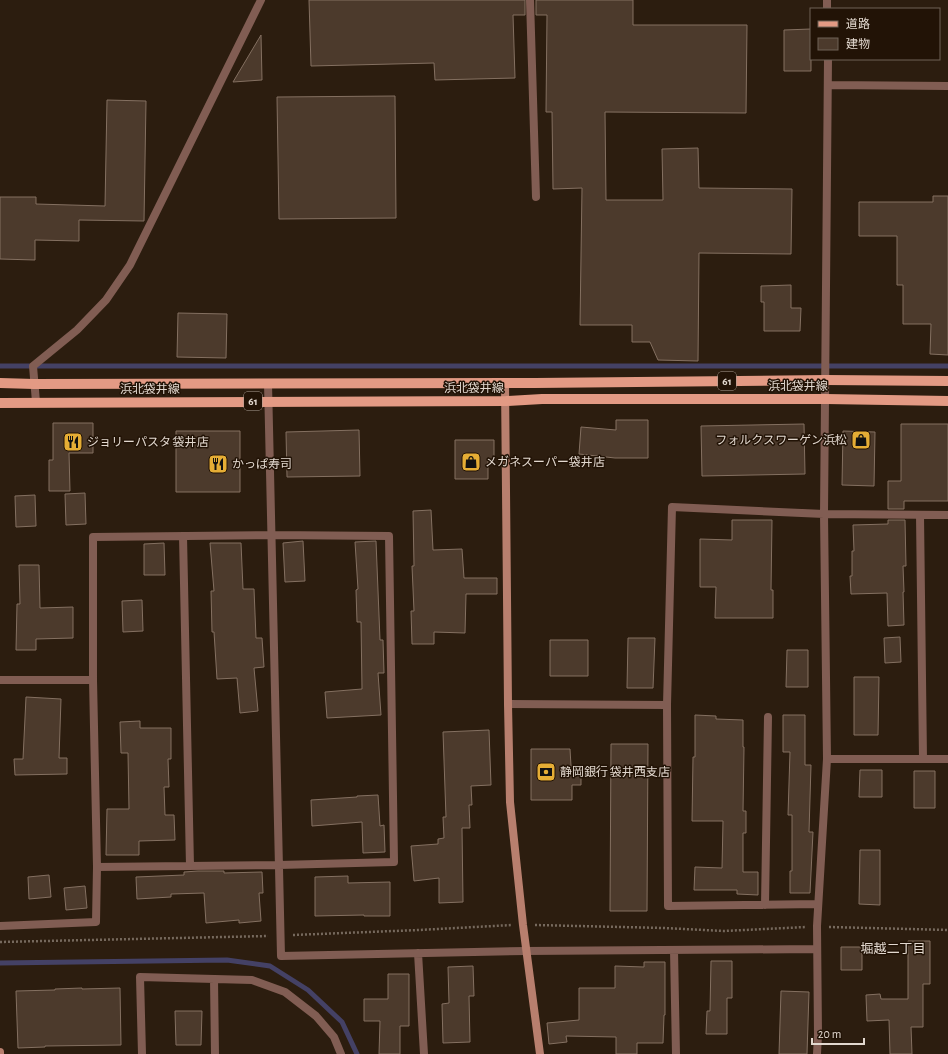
<svg xmlns="http://www.w3.org/2000/svg" width="948" height="1054" font-family="'Alegreya Sans','Noto Sans JP',sans-serif">
	<style>
		.lines { fill: none; stroke-linecap: round; stroke-linejoin: round }
		.stream { stroke: #444165; stroke-width: 5 }
		.building { fill: #4c3a2c; stroke: #847061 }
		.path { stroke: #76695d; stroke-width: 2.5; stroke-dasharray: 2 2; stroke-linecap: butt }
		.street { stroke: #815d53; stroke-width: 8 }
		.secondary { stroke: #b87f6e; stroke-width: 8 }
		.primary { stroke: #e39a84; stroke-width: 10 }
		.labels { text-anchor: middle; stroke-width: 3; stroke-linejoin: round; paint-order: stroke }
		.shield { fill: #221306; stroke: #a89d93; stroke-width: 1 }
		.shield-label { font-size: 11px; font-weight: bold; fill: #e2d8cf }
		.street-label { font-size: 12px; fill: #e2d8cf; stroke: #221306 }
		.poi-label { font-size: 12px; fill: #e2d8cf; stroke: #221306; text-anchor: start }
		.neighbourhood-label { font-size: 13px; fill: #e2d8cf; stroke: #221306 }
	</style>
	<rect width="100%" height="100%" fill="#2c1d0f"/>
	<g class="lines">
		<path class="stream" d="M 0,366 L 948,366
			M 0,963 L 227,960 L 270,966 L 308,990 L 342,1022 L 357,1054"/>
	</g>
	<path class="building" d="M 309,0 L 525,0 L 525,15 L 513,15 L 515,78 L 435,80 L 434,63 L 311,66 Z
		M 536,0 L 633,0 L 633,25 L 747,25 L 746,113 L 605,112 L 606,200 L 663,200 L 662,149 L 698,148 L 699,188 L 792,189 L 791,254 L 699,253 L 698,361 L 658,360 L 650,342 L 632,342 L 632,325 L 580,325 L 582,188 L 553,189 L 552,112 L 546,112 L 547,15 L 536,15 Z
		M 811,29 L 811,71 L 784,71 L 784,30 Z
		M 261,35 L 262,80 L 233,82 Z
		M 395,96 L 396,218 L 279,219 L 277,97 Z
		M 107,100 L 146,101 L 144,221 L 79,220 L 79,241 L 35,240 L 35,260 L 0,259 L 0,197 L 36,197 L 36,204 L 105,206 Z
		M 933,196 L 948,196 L 948,355 L 930,354 L 931,324 L 903,324 L 903,285 L 897,285 L 897,236 L 859,236 L 859,202 L 933,202 Z
		M 791,285 L 791,308 L 801,308 L 800,331 L 764,331 L 764,302 L 761,302 L 761,286 Z
		M 178,313 L 227,314 L 226,358 L 177,357 Z
		M 616,420 L 648,420 L 648,458 L 615,458 L 579,454 L 581,427 L 616,430 Z
		M 53,423 L 93,423 L 93,453 L 69,453 L 70,491 L 49,491 L 49,460 L 53,460 Z
		M 804,424 L 805,474 L 702,476 L 701,426 Z
		M 901,424 L 948,424 L 948,501 L 904,501 L 904,509 L 888,509 L 888,481 L 901,481 Z
		M 359,430 L 360,476 L 287,477 L 286,432 Z
		M 176,431 L 240,431 L 240,492 L 176,492 Z
		M 843,431 L 875,432 L 874,486 L 842,485 Z
		M 455,440 L 494,440 L 494,461 L 488,461 L 488,479 L 455,479 Z
		M 85,493 L 86,524 L 66,525 L 65,494 Z
		M 35,495 L 36,526 L 16,527 L 15,496 Z
		M 431,510 L 433,550 L 462,549 L 464,578 L 497,578 L 497,594 L 466,594 L 465,633 L 434,632 L 434,644 L 412,644 L 411,611 L 414,611 L 412,566 L 414,566 L 413,511 Z
		M 732,520 L 772,520 L 771,590 L 773,590 L 773,618 L 715,618 L 716,587 L 700,587 L 700,539 L 732,540 Z
		M 888,520 L 905,520 L 906,566 L 903,566 L 904,592 L 903,592 L 904,625 L 888,626 L 887,593 L 851,594 L 850,576 L 852,576 L 852,551 L 854,551 L 853,525 L 888,524 Z
		M 303,541 L 305,581 L 285,582 L 283,543 Z
		M 376,541 L 380,640 L 383,640 L 384,673 L 378,673 L 381,715 L 327,718 L 325,692 L 362,689 L 361,622 L 357,622 L 356,590 L 358,589 L 355,542 Z
		M 164,543 L 165,575 L 144,575 L 144,544 Z
		M 210,543 L 241,543 L 243,589 L 254,589 L 256,638 L 262,638 L 264,667 L 254,668 L 258,711 L 240,713 L 237,678 L 217,679 L 214,632 L 212,632 L 211,591 L 214,591 Z
		M 19,565 L 39,565 L 40,608 L 73,607 L 73,638 L 36,639 L 36,650 L 16,650 L 17,604 L 20,604 Z
		M 142,600 L 143,631 L 123,632 L 122,601 Z
		M 900,637 L 901,662 L 885,663 L 884,638 Z
		M 628,638 L 655,638 L 653,688 L 627,688 Z
		M 550,640 L 588,640 L 588,676 L 550,676 Z
		M 787,650 L 808,650 L 808,687 L 786,687 Z
		M 854,677 L 879,677 L 878,735 L 854,735 Z
		M 26,697 L 61,699 L 59,758 L 67,758 L 67,774 L 15,775 L 14,759 L 23,759 Z
		M 695,715 L 716,716 L 716,719 L 743,720 L 743,747 L 744,747 L 743,811 L 746,811 L 746,833 L 743,833 L 743,872 L 758,872 L 758,895 L 737,894 L 737,890 L 694,890 L 695,867 L 722,868 L 723,821 L 692,821 L 693,757 L 695,757 Z
		M 783,715 L 805,715 L 805,765 L 811,765 L 809,832 L 813,832 L 810,893 L 790,893 L 790,871 L 792,871 L 792,815 L 788,815 L 790,752 L 783,752 Z
		M 140,721 L 140,728 L 171,728 L 171,759 L 168,759 L 169,787 L 164,787 L 165,815 L 174,815 L 175,840 L 139,841 L 139,855 L 106,855 L 107,809 L 129,809 L 128,753 L 121,753 L 120,722 Z
		M 489,730 L 491,785 L 471,786 L 472,805 L 469,805 L 470,828 L 462,828 L 463,902 L 439,903 L 439,878 L 414,881 L 411,846 L 438,844 L 438,839 L 444,838 L 443,817 L 446,817 L 443,732 Z
		M 611,744 L 648,744 L 647,911 L 610,911 Z
		M 531,749 L 570,749 L 571,766 L 581,766 L 581,785 L 572,785 L 572,800 L 531,800 Z
		M 860,770 L 882,770 L 882,797 L 859,797 Z
		M 914,771 L 935,771 L 935,808 L 914,808 Z
		M 378,795 L 380,826 L 384,825 L 385,852 L 363,853 L 362,822 L 312,826 L 311,800 L 357,797 L 357,796 Z
		M 860,850 L 880,850 L 880,905 L 859,904 Z
		M 198,871 L 224,871 L 224,873 L 262,872 L 263,893 L 259,893 L 261,921 L 239,923 L 239,920 L 206,923 L 204,893 L 171,894 L 171,897 L 137,899 L 136,877 L 184,875 L 184,872 Z
		M 49,875 L 51,897 L 29,899 L 28,877 Z
		M 348,876 L 348,883 L 390,882 L 390,916 L 364,916 L 364,915 L 315,916 L 315,877 Z
		M 85,886 L 87,908 L 66,910 L 64,888 Z
		M 908,941 L 930,941 L 930,984 L 923,984 L 923,1027 L 911,1027 L 912,1054 L 890,1054 L 889,1020 L 867,1021 L 866,995 L 880,994 L 881,999 L 908,999 Z
		M 841,947 L 862,947 L 862,970 L 841,970 Z
		M 711,961 L 732,961 L 732,998 L 727,998 L 727,1034 L 706,1034 L 707,1011 L 710,1011 Z
		M 644,962 L 665,962 L 665,1015 L 664,1015 L 663,1043 L 637,1043 L 637,1054 L 616,1054 L 616,1037 L 566,1036 L 567,1042 L 549,1044 L 547,1023 L 579,1020 L 579,988 L 615,988 L 615,966 L 644,967 Z
		M 473,966 L 474,996 L 469,996 L 470,1042 L 443,1043 L 442,1004 L 449,1003 L 448,967 Z
		M 388,974 L 409,974 L 409,1026 L 400,1026 L 400,1054 L 379,1054 L 380,1021 L 364,1021 L 364,999 L 388,999 Z
		M 82,988 L 82,989 L 120,988 L 121,1045 L 45,1046 L 45,1047 L 18,1048 L 16,991 L 55,990 L 55,989 Z
		M 781,991 L 809,992 L 807,1054 L 779,1054 Z
		M 175,1011 L 202,1011 L 201,1045 L 176,1045 Z"/>
	<g class="lines">
		<path class="path" d="M 535,925 L 664,928 L 724,931 L 806,927
			M 829,927 L 948,930
			M 293,935 L 419,930 L 512,925
			M 0,942 L 268,936"/>
		<path class="street" d="M 530,0 L 536,197
			M 827,0 L 827,9
			M 828,85 L 948,86
			M 268,383 L 281,956 L 526,951 L 817,949
			M 36,402 L 33,366 L 77,330 L 106,300 L 130,265 L 261,0
			M 920,515 L 923,759
			M 183,536 L 190,866
			M 0,680 L 93,680
			M 508,704 L 667,705
			M 827,759 L 948,759
			M 818,904 L 668,906 L 667,705 L 672,507 L 824,514 L 948,515
			M 765,905 L 768,717
			M 0,926 L 96,922 L 97,867 L 93,680 L 93,537 L 271,535 L 389,536 L 394,862 L 279,865 L 97,867
			M 674,950 L 676,1054
			M 418,953 L 424,1054
			M 214,979 L 215,1054
			M 142,1054 L 140,977 L 252,980 L 285,992 L 316,1016 L 334,1037 L 341,1054
			M 817,1054 L 818,1035 L 817,926 L 827,759 L 824,514 L 828,59"/>
		<path class="secondary" d="M 505,383 L 508,704 L 510,802 L 523,925 L 540,1054
			M 0,1052 L 0,1054"/>
		<path class="primary" d="M 0,383 L 34,384 L 535,383 L 826,380 L 948,381
			M 0,403 L 506,401 L 542,399 L 826,399 L 948,401"/>
	</g>
	<defs>
		<g id="shop-square" transform="scale(1)"><rect x="-9" y="-9" width="18" height="18" rx="4" fill="#e5ad35" stroke="#221306"/><path d="M-5-2.5h2.3a2.7 3.5 0 0 1 5.4 0H5L5.5 6h-11ZM-1.5-2.5h3a1.5 2.3 0 0 0-3 0Z" fill="#111"/></g>
		<g id="restaurant-square" transform="scale(1)"><rect x="-9" y="-9" width="18" height="18" rx="4" fill="#e5ad35" stroke="#221306"/><path d="M-5-6h1v4h1v-4h1v4h1v-4h1v5L-1.5 .5V6h-2V.5L-5-1ZM5-6V6H3V1.5H1.5Q1.5-4 5-6Z" fill="#111"/></g>
		<g id="bank-square" transform="scale(1)"><rect x="-9" y="-9" width="18" height="18" rx="4" fill="#e5ad35" stroke="#221306"/><path d="M-6-4H6V4H-6ZM0-2.3a2.3 2.3 0 1 0 0 4.6a2.3 2.3 0 1 0 0-4.6Z" fill="#111"/></g>
	</defs>
	<g fill-rule="evenodd">
		<use href="#shop-square" x="861" y="440"/>
		<use href="#restaurant-square" x="73" y="442"/>
		<use href="#shop-square" x="471" y="462"/>
		<use href="#restaurant-square" x="218" y="464"/>
		<use href="#bank-square" x="546" y="772"/>
	</g>
	<g class="labels">
		<g class="shield">
			<rect x="718" y="372" width="18" height="18" rx="3"/>
			<rect x="244" y="392" width="18" height="18" rx="3"/>
		</g>
		<g class="shield-label">
			<text x="727" y="385">61</text>
			<text x="253" y="405">61</text>
		</g>
		<g class="street-label">
			<text x="798" y="390">浜北袋井線</text>
			<text x="474" y="392">浜北袋井線</text>
			<text x="150" y="393">浜北袋井線</text>
		</g>
		<g class="poi-label">
			<text x="847" y="444" text-anchor="end">フォルクスワーゲン浜松</text>
			<text x="87" y="446">ジョリーパスタ 袋井店</text>
			<text x="485" y="466">メガネスーパー袋井店</text>
			<text x="232" y="468">かっぱ寿司</text>
			<text x="560" y="776">静岡銀行 袋井西支店</text>
		</g>
		<g class="neighbourhood-label">
			<text x="893" y="953">堀越二丁目</text>
		</g>
	</g>
	<rect x="810" y="8" width="130" height="52" fill="#221306" stroke="#6f6256"/>
	<rect x="818" y="21" width="20" height="6" fill="#e39a84" stroke="#6f6256"/>
	<text x="846" y="28" font-size="12" fill="#e2d8cf">道路</text>
	<rect x="818" y="38" width="20" height="12" fill="#4c3a2c" stroke="#6f6256"/>
	<text x="846" y="48" font-size="12" fill="#e2d8cf">建物</text>
	<path d="M812 1038v6h52v-6" fill="none" stroke="#e2d8cf" stroke-width="2"/>
	<text x="818" y="1038" font-size="12" fill="#e2d8cf" stroke="#221306" stroke-width="3" paint-order="stroke">20 m</text>
</svg>
